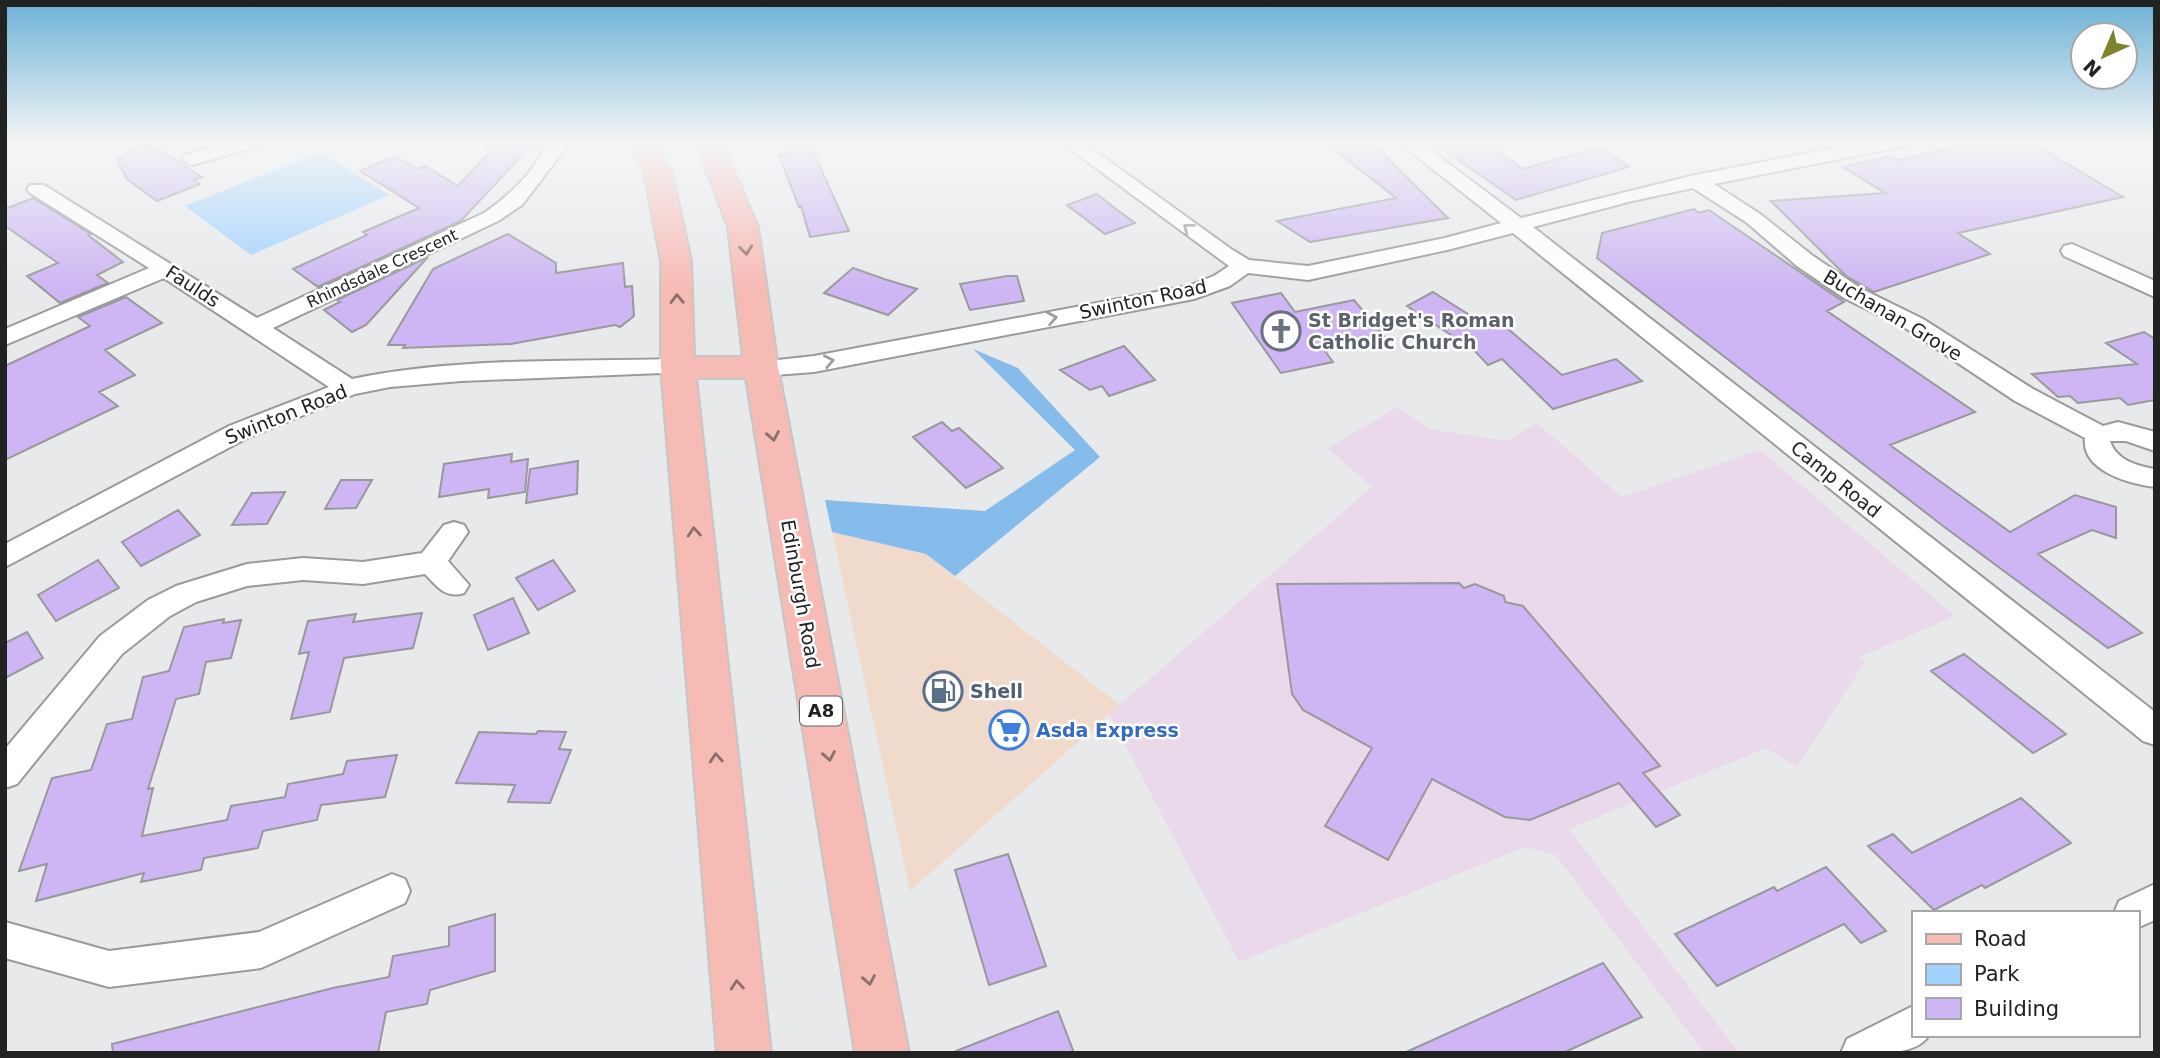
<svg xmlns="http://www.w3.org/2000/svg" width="2160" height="1058" font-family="'DejaVu Sans',sans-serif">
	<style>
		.commercial { fill: #efdacc }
		.education { fill: #e9d9ea }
		.green { fill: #a2d2fe }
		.forest { fill: #86bceb }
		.building { fill: #cdb6f3; stroke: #99989a; stroke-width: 2 }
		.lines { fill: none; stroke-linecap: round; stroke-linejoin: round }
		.street-casing { stroke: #989a9b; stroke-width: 4 }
		.primary-casing { stroke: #c5c6c6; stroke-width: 4 }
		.street { fill: #fff; fill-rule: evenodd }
		.primary { fill: #f7bbb5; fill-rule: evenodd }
		.oneway { stroke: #9b9c9c }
		.oneway2 { stroke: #8c6e6c }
		.labels { text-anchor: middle; stroke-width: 5; stroke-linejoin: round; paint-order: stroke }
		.far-street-label { font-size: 16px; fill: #212222; stroke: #fff }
		.shield { fill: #fff; stroke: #646464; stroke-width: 2 }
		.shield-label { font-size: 18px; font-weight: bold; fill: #212222 }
		.street-label { font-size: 19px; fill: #212222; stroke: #fff }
		.worship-label { font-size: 19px; font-weight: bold; fill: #5b616d; stroke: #fff; text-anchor: start }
		.service-label { font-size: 19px; font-weight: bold; fill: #4e5e75; stroke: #fff; text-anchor: start }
		.shop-label { font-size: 19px; font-weight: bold; fill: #366cbe; stroke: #fff; text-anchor: start }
	</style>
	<rect width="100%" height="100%" fill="#e7e9eb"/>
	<path class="commercial" d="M 832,532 L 926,554 L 1120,705 L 910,891 Z"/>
	<path class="education" d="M 1398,407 L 1429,429 L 1506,441 L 1537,423 L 1622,497 L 1760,450 L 1955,616 L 1860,657 L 1865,662 L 1797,767 L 1766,748 L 1569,829 L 1739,1053 L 1704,1053 L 1556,855 L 1525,847 L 1239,962 L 1109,714 L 1372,487 L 1328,448 Z"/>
	<path class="green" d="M 321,152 L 389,195 L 251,255 L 185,206 Z"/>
	<path class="forest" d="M 973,349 L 1018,368 L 1100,457 L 955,576 L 926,554 L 832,532 L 825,500 L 985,511 L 1075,450 Z"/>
	<path class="building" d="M 484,140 L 536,140 L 461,221 L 318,287 L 293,269 L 367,235 L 363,232 L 419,208 L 360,171 L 395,156 L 417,169 L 425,166 L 458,186 L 490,152 Z
		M 781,140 L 808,140 L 849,231 L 810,237 L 801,206 L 799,207 L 779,155 L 787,154 Z
		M 1322,140 L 1369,140 L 1448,218 L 1310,242 L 1277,221 L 1396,198 Z
		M 1430,140 L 1481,140 L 1523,169 L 1599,147 L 1629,167 L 1516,200 Z
		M 1984,140 L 2027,140 L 2123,197 L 1958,233 L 1990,254 L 1874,292 L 1846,276 L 1771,201 L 1885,193 L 1843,167 L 1892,156 L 1899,160 Z
		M 152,145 L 202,177 L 194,180 L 200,184 L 157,201 L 127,179 L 117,160 L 136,148 Z
		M 1097,194 L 1116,209 L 1135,223 L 1105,234 L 1067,205 Z
		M 33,198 L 91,234 L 88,235 L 123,262 L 97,275 L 108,283 L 60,303 L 27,276 L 58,263 L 5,226 L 5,209 Z
		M 1694,209 L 1699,213 L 1709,210 L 1844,302 L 1827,311 L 1975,412 L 1890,445 L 2010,532 L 2075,495 L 2116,507 L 2116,538 L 2092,530 L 2038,554 L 2142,633 L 2108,648 L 1943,526 L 1597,258 L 1602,233 Z
		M 508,234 L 556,263 L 556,273 L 623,263 L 625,287 L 632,286 L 634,316 L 620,327 L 615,325 L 511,344 L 403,348 L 405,345 L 388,345 L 433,269 Z
		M 428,257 L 366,325 L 352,332 L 324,310 L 340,302 L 337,300 Z
		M 853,268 L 884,279 L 917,289 L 888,315 L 824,293 Z
		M 1007,276 L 1017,276 L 1024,301 L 970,310 L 960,284 Z
		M 1433,292 L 1484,324 L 1500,322 L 1562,375 L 1616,359 L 1642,381 L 1553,409 L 1502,359 L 1488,365 L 1474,350 L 1407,306 Z
		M 1281,293 L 1295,312 L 1354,300 L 1386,338 L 1325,351 L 1333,362 L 1281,373 L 1232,303 Z
		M 126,297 L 162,323 L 105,350 L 135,375 L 99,392 L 118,406 L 5,460 L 5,366 L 90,326 L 78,317 Z
		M 2144,332 L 2155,339 L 2155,400 L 2128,405 L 2120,398 L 2078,403 L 2070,396 L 2058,397 L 2032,374 L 2137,364 L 2106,343 Z
		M 1124,346 L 1155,380 L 1109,396 L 1102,386 L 1090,390 L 1060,370 Z
		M 942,422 L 952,431 L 959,428 L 1003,468 L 966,488 L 913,437 Z
		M 512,454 L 511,462 L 528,459 L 525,492 L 488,498 L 489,489 L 439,497 L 444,464 Z
		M 578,461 L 577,494 L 526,503 L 530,469 Z
		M 341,480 L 372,480 L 356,508 L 325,509 Z
		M 285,492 L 267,524 L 232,525 L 252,493 Z
		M 178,510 L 200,535 L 141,566 L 122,542 Z
		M 98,560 L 119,588 L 56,621 L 38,595 Z
		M 553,560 L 575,591 L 538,610 L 516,578 Z
		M 1459,583 L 1464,588 L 1475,584 L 1504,596 L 1505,602 L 1523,606 L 1660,766 L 1643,773 L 1680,815 L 1656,827 L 1619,783 L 1530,820 L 1505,817 L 1432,779 L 1388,860 L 1325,826 L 1372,748 L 1303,710 L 1292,694 L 1277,584 Z
		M 513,598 L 529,633 L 488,650 L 474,615 Z
		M 422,613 L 413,648 L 344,658 L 330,712 L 291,719 L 309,652 L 299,654 L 308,621 L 356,614 L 353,622 Z
		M 224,619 L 223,623 L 241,620 L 231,658 L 206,662 L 199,694 L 176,699 L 148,789 L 153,788 L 142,836 L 227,820 L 231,806 L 285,797 L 288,784 L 343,774 L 347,761 L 397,755 L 385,797 L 321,805 L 317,820 L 263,831 L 258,848 L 204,858 L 201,870 L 141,882 L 144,873 L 36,901 L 47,864 L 19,871 L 52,778 L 91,770 L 107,724 L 132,719 L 143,677 L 169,671 L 184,627 Z
		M 27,632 L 43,658 L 5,678 L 5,643 Z
		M 1964,654 L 2066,734 L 2033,753 L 1931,671 Z
		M 538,731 L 566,732 L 559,749 L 571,750 L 550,803 L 508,802 L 515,785 L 456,783 L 479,732 L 536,734 Z
		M 2021,798 L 2071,843 L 1985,888 L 1982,885 L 1934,910 L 1868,846 L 1893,834 L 1912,853 Z
		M 1008,854 L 1046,966 L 989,985 L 955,870 Z
		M 1826,867 L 1886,931 L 1861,943 L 1844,924 L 1717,986 L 1675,934 L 1774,887 L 1777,891 Z
		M 495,914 L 495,971 L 430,990 L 427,1004 L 386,1012 L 378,1053 L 113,1053 L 112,1044 L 333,988 L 389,977 L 393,956 L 449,946 L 449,927 Z
		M 1603,963 L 1642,1017 L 1563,1053 L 1404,1053 Z
		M 1058,1011 L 1074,1053 L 956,1053 L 956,1051 Z"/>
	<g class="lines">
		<g class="street-casing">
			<path id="street" d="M 239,140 L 269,140 L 266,144 L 192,165 L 182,159 L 185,155 Z
				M 548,140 L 567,140 L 564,150 L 522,205 L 498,221 L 273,328 L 352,379 C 458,357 570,362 678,359 L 687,362 L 690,367 L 687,372 L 461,381 L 390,387 L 355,394 L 247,438 L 5,567 L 5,544 L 229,426 L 329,387 L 164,278 L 5,345 L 5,329 L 149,268 L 30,193 L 27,189 L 30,185 L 44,185 L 257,318 L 484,213 C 509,196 538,169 548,140 Z
				M 1058,140 L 1080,140 L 1231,249 L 1249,260 L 1308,266 L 1445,238 L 1501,223 L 1396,140 L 1417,140 L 1521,218 L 1695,175 L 1877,140 L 1913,140 L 1911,144 L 1904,146 L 1714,184 L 1760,214 L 1813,256 L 1860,288 L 1923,319 L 2033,389 L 2103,426 L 2118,422 L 2155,432 L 2155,451 L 2126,441 L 2110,441 C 2116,460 2137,466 2155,469 L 2155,487 C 2130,484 2081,471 2085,438 L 2015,401 L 1907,329 L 1844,298 L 1797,266 L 1746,222 L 1693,188 L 1632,201 L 1533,227 L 2155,712 L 2155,745 L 2143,741 L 1513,233 L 1447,250 L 1308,280 L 1248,273 L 1230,286 L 1194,299 L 814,372 L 761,376 L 752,373 L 749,368 L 752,363 L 814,356 L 1188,286 L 1214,276 L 1229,266 Z
				M 2072,244 L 2155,281 L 2155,297 L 2064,256 L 2061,251 L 2064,246 Z
				M 454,522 L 464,525 L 468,532 L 448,561 L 469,585 L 464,593 C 445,599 437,586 425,574 L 363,584 L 303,580 L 247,586 L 196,602 L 170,616 L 122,654 L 17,784 L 5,788 L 5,749 L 100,636 L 148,600 L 176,586 L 247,564 L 303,558 L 363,562 L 422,553 L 444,525 Z
				M 392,874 L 405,879 L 410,891 L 405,903 L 261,968 L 109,987 L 5,958 L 5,922 L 109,951 L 259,932 Z
				M 2155,884 L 2155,920 L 2137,928 L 2137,913 L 2114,913 L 2119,901 Z
				M 1913,1006 L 1913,1035 L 1929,1035 C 1916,1058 1865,1053 1841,1053 L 1847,1039 Z"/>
		</g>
		<g class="primary-casing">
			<path id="primary" d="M 628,140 L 654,140 L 672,173 L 691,261 L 694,357 L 743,357 L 728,227 L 695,140 L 721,140 L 758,227 L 778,368 L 909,1053 L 855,1053 L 746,378 L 696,378 L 771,1053 L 717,1053 L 661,367 L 661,261 L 644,173 Z"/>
		</g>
		<use href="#street" class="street"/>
		<use href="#primary" class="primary"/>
	</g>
	<defs><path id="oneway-chevron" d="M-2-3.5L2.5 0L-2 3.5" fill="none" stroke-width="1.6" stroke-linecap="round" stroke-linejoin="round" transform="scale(1.75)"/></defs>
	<g class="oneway">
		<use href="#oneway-chevron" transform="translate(1188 228) rotate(-142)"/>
		<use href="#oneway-chevron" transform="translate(1052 318) rotate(-10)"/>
		<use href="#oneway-chevron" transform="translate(829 361) rotate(-11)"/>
	</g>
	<g class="oneway2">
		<use href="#oneway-chevron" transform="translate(746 250) rotate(83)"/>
		<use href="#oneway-chevron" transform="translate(677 299) rotate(-91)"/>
		<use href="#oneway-chevron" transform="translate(773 436) rotate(80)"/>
		<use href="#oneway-chevron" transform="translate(694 532) rotate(-95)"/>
		<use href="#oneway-chevron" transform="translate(829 756) rotate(80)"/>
		<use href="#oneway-chevron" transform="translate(716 758) rotate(-95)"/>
		<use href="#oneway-chevron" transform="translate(869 980) rotate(80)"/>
		<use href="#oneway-chevron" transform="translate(737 985) rotate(-95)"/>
	</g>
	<linearGradient id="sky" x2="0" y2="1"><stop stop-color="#6bb1d5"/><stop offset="0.49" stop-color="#f4f5f6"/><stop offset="1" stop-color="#f4f5f6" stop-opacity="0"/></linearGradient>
	<rect width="2160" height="288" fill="url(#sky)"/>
	<defs>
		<g id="church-ring" transform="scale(2.0125)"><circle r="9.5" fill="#fff" stroke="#6b7280" stroke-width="1.5"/><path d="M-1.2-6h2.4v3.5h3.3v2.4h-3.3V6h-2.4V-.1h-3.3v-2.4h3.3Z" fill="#6b7280"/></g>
		<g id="fuel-ring" transform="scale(2.0125)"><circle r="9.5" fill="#fff" stroke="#5c6f8a" stroke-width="1.5"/><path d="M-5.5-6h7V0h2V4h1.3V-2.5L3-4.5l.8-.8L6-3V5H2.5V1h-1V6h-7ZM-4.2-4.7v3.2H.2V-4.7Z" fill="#5c6f8a"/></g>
		<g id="supermarket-ring" transform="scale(2.0125)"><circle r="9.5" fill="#fff" stroke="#3f7fe0" stroke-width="1.5"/><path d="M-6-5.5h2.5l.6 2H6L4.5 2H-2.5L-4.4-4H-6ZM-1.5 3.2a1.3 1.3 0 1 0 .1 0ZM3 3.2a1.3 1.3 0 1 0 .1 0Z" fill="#3f7fe0"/></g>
	</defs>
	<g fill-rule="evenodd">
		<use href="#church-ring" x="1281" y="331"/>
		<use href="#fuel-ring" x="943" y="691"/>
		<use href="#supermarket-ring" x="1009" y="730"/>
	</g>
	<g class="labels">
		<g class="far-street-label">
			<text transform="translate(382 268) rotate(-25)" y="6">Rhindsdale Crescent</text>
		</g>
		<rect class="shield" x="800" y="696.5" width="42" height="29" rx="5"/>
		<g class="shield-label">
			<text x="821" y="717">A8</text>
		</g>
		<g class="street-label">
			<text transform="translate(193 286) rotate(33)" y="7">Faulds</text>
			<text transform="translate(1143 299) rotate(-12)" y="7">Swinton Road</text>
			<text transform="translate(1893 315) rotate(31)" y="7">Buchanan Grove</text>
			<text transform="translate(286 414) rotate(-22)" y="7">Swinton Road</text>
			<text transform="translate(1836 479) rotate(39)" y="7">Camp Road</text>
			<text transform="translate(801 594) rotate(80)" y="7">Edinburgh Road</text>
		</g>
		<g class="worship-label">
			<text x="1308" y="327">St Bridget's Roman<tspan x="1308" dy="22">Catholic Church</tspan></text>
		</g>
		<g class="service-label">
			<text x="970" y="698">Shell</text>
		</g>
		<g class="shop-label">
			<text x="1036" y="737">Asda Express</text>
		</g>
	</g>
	<rect width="2160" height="1058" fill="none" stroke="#212222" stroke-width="14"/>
	<rect x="1912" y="911" width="228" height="126" fill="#ffffff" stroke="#a6a7a7" stroke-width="2"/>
	<rect x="1926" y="934" width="35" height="10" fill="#f7bbb5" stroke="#a6a7a7" stroke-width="2"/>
	<text x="1974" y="946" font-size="21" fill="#212222">Road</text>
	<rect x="1926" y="964" width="35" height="21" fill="#a2d2fe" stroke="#a6a7a7" stroke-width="2"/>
	<text x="1974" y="981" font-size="21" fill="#212222">Park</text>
	<rect x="1926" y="998" width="35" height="21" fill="#cdb6f3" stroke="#a6a7a7" stroke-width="2"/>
	<text x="1974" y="1016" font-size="21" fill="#212222">Building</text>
	<g transform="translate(2104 56) rotate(224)"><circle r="33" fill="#ffffff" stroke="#a6a7a7" stroke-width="2"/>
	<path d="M0-5L12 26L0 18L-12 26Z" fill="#80832d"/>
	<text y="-10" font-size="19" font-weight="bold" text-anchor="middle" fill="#212222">N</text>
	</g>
</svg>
